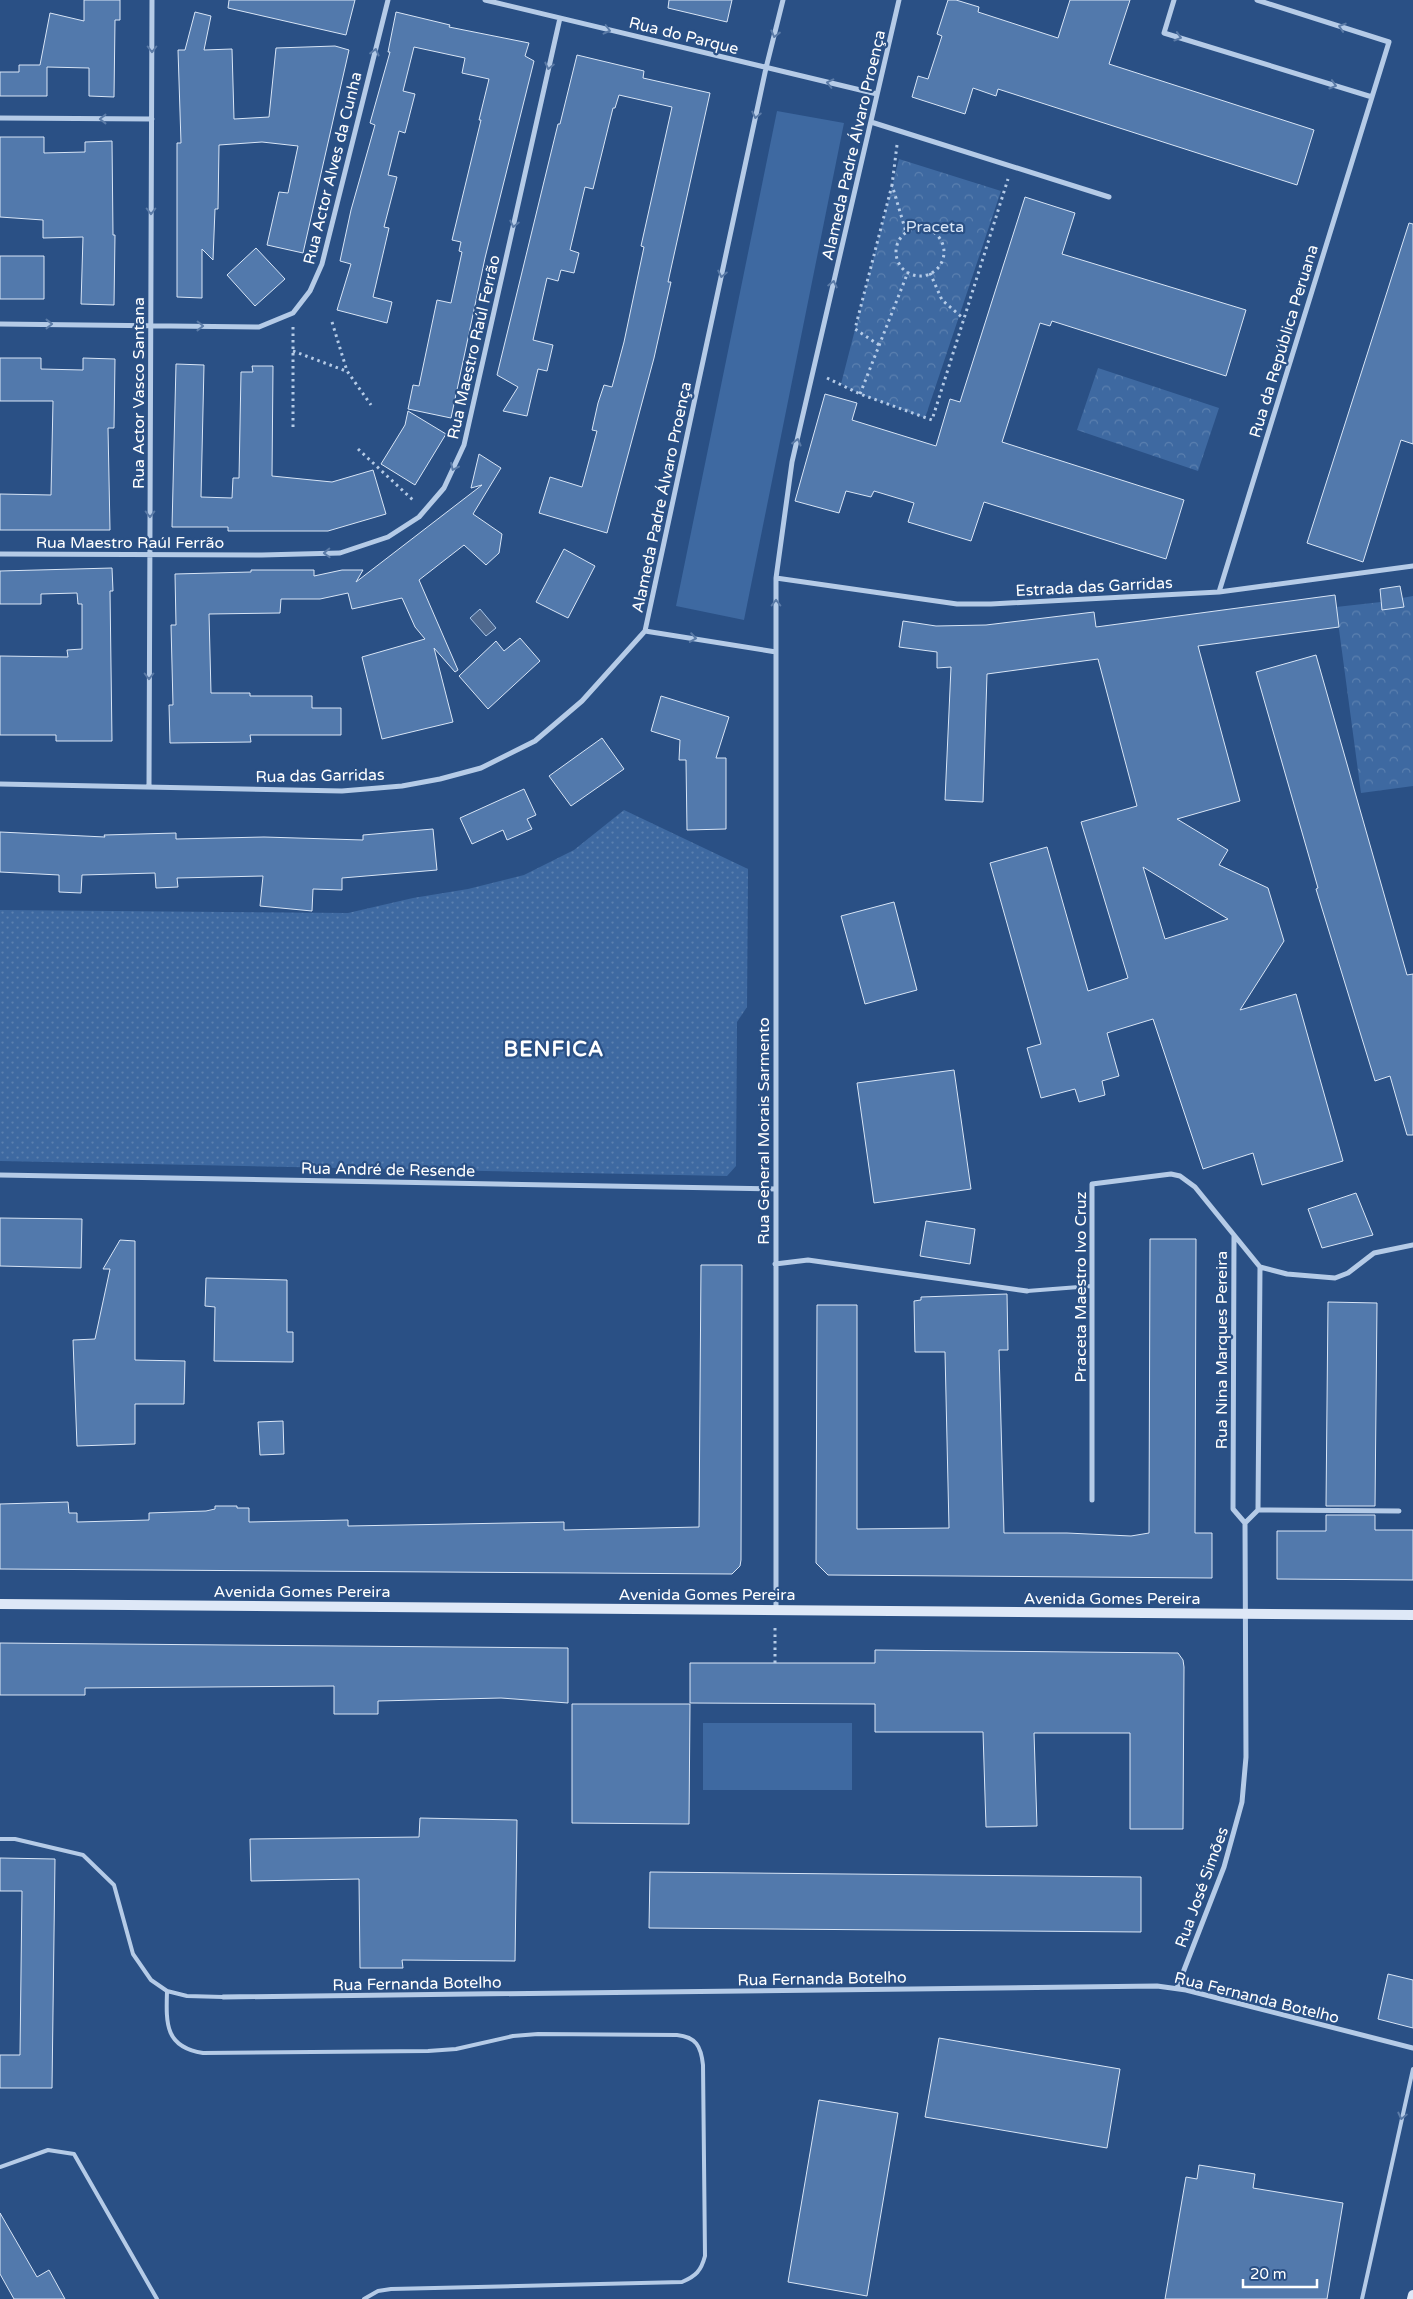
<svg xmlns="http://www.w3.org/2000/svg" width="1413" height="2299" font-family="'Varela Round',sans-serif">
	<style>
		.grass { fill: url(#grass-dots) }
		.forest { fill: url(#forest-crowns) }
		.garden { fill: #3e69a1 }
		.water { fill: #4f698f; stroke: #a9c5e7 }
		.building { fill: #5279ac; stroke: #d8e5f6; fill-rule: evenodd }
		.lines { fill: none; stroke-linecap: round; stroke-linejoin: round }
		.path { stroke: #b5cbe7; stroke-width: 3; stroke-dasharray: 2.5 4; stroke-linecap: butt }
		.lane { stroke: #b5cbe7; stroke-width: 4 }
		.street { stroke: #b5cbe7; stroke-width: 5 }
		.secondary { stroke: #dee8f7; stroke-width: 10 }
		.oneway { stroke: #5b7ba7 }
		.labels { text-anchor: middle; stroke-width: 4.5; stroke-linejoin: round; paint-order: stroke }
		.street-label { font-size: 16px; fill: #fff; stroke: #2a5085 }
		.park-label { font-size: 16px; fill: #d8e5f6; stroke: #2a5085 }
		.district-label { font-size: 21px; font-weight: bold; letter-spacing: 1px; fill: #fff; stroke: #2a5085 }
	</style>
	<defs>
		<pattern id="grass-dots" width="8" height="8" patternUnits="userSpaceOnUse" patternTransform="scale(1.25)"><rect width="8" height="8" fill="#3e69a1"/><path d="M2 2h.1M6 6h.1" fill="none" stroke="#5b80af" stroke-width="1.8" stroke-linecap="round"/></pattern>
		<pattern id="forest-crowns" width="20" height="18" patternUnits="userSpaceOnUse" patternTransform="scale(1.25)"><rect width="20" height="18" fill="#3e69a1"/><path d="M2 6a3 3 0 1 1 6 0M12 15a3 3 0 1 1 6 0" fill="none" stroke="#5b80af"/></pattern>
	</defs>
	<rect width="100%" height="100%" fill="#2a5085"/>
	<path class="grass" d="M 624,810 L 748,869 L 747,1007 L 737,1022 L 736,1166 L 727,1176 L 0,1161 L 0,910 L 348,913 L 413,898 L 468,889 L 524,875 L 574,850 Z"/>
	<path class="forest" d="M 899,159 L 1001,191 L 925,418 L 860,394 L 841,384 Z
		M 1098,368 L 1219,408 L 1198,471 L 1077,430 Z
		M 1413,596 L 1413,786 L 1361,793 L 1336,607 L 1381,602 L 1382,610 L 1402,598 Z"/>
	<path class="garden" d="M 777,111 L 844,123 L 744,620 L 676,606 Z
		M 703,1723 L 852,1723 L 852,1790 L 703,1790 Z"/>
	<path class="water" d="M 480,609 L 496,628 L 486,636 L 470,618 Z"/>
	<path class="building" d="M 84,0 L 120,0 L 120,20 L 115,20 L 114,97 L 89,96 L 89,68 L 47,67 L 47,96 L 0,96 L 0,72 L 19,72 L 19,65 L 40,65 L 50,13 L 84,21 Z
		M 229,0 L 355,0 L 346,35 L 228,8 Z
		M 669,0 L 732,0 L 727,22 L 668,8 Z
		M 948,0 L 956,0 L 979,7 L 978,12 L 1058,38 L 1070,0 L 1130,0 L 1109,64 L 1314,130 L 1297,185 L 998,89 L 996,96 L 973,88 L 965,114 L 912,97 L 918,76 L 928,79 L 942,36 L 937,34 Z
		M 195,12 L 211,16 L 204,50 L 232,49 L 234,119 L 269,117 L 276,48 L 335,46 L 349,50 L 303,253 L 267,245 L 279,192 L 288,193 L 298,146 L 262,142 L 219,145 L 218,209 L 215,209 L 213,260 L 202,249 L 202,298 L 177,297 L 177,143 L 181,143 L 178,50 L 185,50 Z
		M 396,12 L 450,25 L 449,27 L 529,43 L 525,56 L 534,61 L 485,258 L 451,418 L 408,409 L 413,385 L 419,386 L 437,300 L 451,303 L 462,252 L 459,251 L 461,242 L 452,240 L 481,120 L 479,120 L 489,79 L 462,73 L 465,58 L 414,47 L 403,91 L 415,94 L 405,133 L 399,131 L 388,175 L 397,177 L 384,227 L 389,228 L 373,297 L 392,302 L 387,323 L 337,310 L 351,264 L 340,261 L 351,210 L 375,125 L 370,123 L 390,52 L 388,52 Z
		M 577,55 L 644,71 L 643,78 L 710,93 L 668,282 L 671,282 L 654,358 L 607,533 L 539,513 L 550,477 L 582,487 L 597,431 L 592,430 L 598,403 L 604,385 L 612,387 L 624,342 L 644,247 L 641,246 L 672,107 L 619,95 L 615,108 L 613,108 L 593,189 L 585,187 L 570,250 L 579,253 L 574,273 L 561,270 L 558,281 L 547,278 L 533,340 L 553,345 L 547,371 L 538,369 L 527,416 L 503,411 L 518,387 L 497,375 L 558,124 L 560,124 Z
		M 0,137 L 44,137 L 44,153 L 85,152 L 85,142 L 112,141 L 113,235 L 115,235 L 114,305 L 81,304 L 83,237 L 43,238 L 43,220 L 0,217 Z
		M 1025,197 L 1075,213 L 1062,254 L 1246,310 L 1226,376 L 1052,321 L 1050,326 L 1040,323 L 1002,442 L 1184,500 L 1166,559 L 984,502 L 971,541 L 908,522 L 914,503 L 874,491 L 871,497 L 846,491 L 839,513 L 795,501 L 825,394 L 857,403 L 852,420 L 936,446 L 950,399 L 960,402 Z
		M 1409,223 L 1413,224 L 1413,444 L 1401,440 L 1363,562 L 1307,543 Z
		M 256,248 L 285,279 L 255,306 L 227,275 Z
		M 0,256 L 44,256 L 44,299 L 0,299 Z
		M 0,358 L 41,358 L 41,369 L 83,370 L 83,358 L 115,359 L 114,428 L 108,428 L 110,530 L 0,530 L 0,494 L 51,495 L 53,401 L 0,401 Z
		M 176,364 L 204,365 L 201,497 L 232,498 L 233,478 L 239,478 L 241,372 L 253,372 L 252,366 L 273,366 L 272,476 L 332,482 L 373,470 L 386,514 L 328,531 L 228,531 L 228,527 L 172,527 Z
		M 408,411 L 446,434 L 415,485 L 381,464 L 405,425 Z
		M 479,454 L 501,468 L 473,514 L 502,534 L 499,553 L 486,565 L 464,545 L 419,580 L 458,670 L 455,672 L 434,648 L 453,722 L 382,739 L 362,657 L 425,639 L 415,627 L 402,598 L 352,609 L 348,593 L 320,599 L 281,599 L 280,613 L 209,614 L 211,693 L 250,693 L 250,696 L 312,696 L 312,708 L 341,708 L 341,735 L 250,735 L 251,742 L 170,743 L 169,705 L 173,705 L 171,625 L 176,625 L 175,574 L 251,572 L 251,570 L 314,570 L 314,576 L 342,570 L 363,570 L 356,582 L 482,485 L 471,488 Z
		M 564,549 L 595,566 L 568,618 L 536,602 Z
		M 112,568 L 113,591 L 110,591 L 112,741 L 56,741 L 56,735 L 0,735 L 0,656 L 68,657 L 67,650 L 82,649 L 82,604 L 78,604 L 77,593 L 41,594 L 41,604 L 0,604 L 0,571 Z
		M 1400,586 L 1404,607 L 1382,610 L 1380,589 Z
		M 1335,595 L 1339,627 L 1198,646 L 1240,801 L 1177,819 L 1228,850 L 1219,865 L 1268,888 L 1284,941 L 1240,1010 L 1296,994 L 1343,1161 L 1262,1185 L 1253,1153 L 1203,1169 L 1153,1019 L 1107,1033 L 1119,1076 L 1102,1081 L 1105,1095 L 1079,1102 L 1075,1089 L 1041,1098 L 1027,1048 L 1041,1044 L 990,863 L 1047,847 L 1088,991 L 1128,978 L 1081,822 L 1137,806 L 1098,659 L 987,674 L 983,802 L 945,800 L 951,667 L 937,668 L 937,652 L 899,647 L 903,621 L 936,626 L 986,625 L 1094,612 L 1096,627 ZM 1143,867 L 1228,919 L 1165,939 Z
		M 520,638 L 540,661 L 488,709 L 459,676 L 496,641 L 504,651 Z
		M 1316,655 L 1407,975 L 1413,974 L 1413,1135 L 1407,1135 L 1390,1076 L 1375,1081 L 1316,889 L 1318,888 L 1256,672 Z
		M 661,696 L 729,717 L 716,758 L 726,758 L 726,829 L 687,830 L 686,760 L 679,760 L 680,740 L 651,731 Z
		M 602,738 L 624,769 L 571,806 L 549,776 Z
		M 524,789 L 536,815 L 527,819 L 532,829 L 507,840 L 503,830 L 472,844 L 460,818 Z
		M 433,829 L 437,870 L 342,878 L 342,890 L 313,889 L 312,911 L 260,906 L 263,876 L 177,878 L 178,887 L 156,888 L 155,873 L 82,875 L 81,893 L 59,892 L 59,875 L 0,872 L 0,832 L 105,837 L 104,835 L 176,833 L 176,839 L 264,837 L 363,840 L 363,835 Z
		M 894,902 L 917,990 L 865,1004 L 841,916 Z
		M 954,1070 L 971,1189 L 874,1203 L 857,1083 Z
		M 1356,1193 L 1373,1235 L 1322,1248 L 1308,1209 Z
		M 0,1218 L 82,1219 L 81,1268 L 0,1266 Z
		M 926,1221 L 975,1229 L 970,1264 L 920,1256 Z
		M 1150,1239 L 1196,1239 L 1195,1533 L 1212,1533 L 1212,1578 L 828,1575 L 816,1563 L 817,1305 L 857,1305 L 857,1529 L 949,1528 L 945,1352 L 915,1352 L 914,1301 L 921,1300 L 921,1297 L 1007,1294 L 1008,1350 L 999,1350 L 1004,1533 L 1067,1533 L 1131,1536 L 1149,1533 Z
		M 120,1240 L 135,1241 L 135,1360 L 185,1361 L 184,1404 L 135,1404 L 135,1444 L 77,1446 L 73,1340 L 95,1339 L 110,1269 L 103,1269 Z
		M 701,1265 L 742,1265 L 741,1560 L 740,1566 L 732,1574 L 0,1569 L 0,1504 L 68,1502 L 69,1513 L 77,1513 L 77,1522 L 149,1520 L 149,1513 L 206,1511 L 215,1509 L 215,1506 L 237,1506 L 237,1508 L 249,1508 L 249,1522 L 348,1520 L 348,1526 L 564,1522 L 564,1530 L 699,1527 Z
		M 206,1278 L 287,1280 L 287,1332 L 293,1332 L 293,1362 L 214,1361 L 215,1307 L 205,1306 Z
		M 1328,1302 L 1377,1303 L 1375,1506 L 1326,1506 Z
		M 283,1421 L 284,1454 L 260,1455 L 258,1422 Z
		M 1326,1515 L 1375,1515 L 1375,1530 L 1413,1530 L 1413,1580 L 1277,1579 L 1277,1531 L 1326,1531 Z
		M 0,1643 L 568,1648 L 568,1703 L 501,1698 L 378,1701 L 378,1714 L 334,1714 L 334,1686 L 85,1688 L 85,1695 L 0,1695 Z
		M 875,1650 L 1178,1653 L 1183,1660 L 1184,1667 L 1183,1829 L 1130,1829 L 1130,1733 L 1034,1733 L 1037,1826 L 986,1827 L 983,1732 L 875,1732 L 875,1704 L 690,1703 L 690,1663 L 875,1663 Z
		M 572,1704 L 690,1704 L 689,1824 L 572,1823 Z
		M 420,1818 L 517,1820 L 515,1961 L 402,1960 L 403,1968 L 360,1968 L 359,1879 L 251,1881 L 250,1839 L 419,1837 Z
		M 0,1858 L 55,1859 L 52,2088 L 0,2088 L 0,2055 L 20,2055 L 22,1891 L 0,1891 Z
		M 650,1872 L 1141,1877 L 1141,1932 L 649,1928 Z
		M 1388,1974 L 1413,1980 L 1413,2028 L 1378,2019 Z
		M 939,2038 L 1120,2069 L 1107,2148 L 925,2117 Z
		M 819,2100 L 898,2113 L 867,2296 L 788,2282 Z
		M 1199,2165 L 1255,2174 L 1253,2188 L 1343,2203 L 1327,2299 L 1165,2299 L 1186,2177 L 1197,2179 Z
		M 0,2213 L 37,2277 L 49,2270 L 65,2299 L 14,2299 L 0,2274 Z"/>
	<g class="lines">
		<path class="path" d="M 897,145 L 892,185 L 906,232
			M896 252a24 24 0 1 1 48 0a24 24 0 1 1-48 0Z
			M 930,273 L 942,300 L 964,319
			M 332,322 L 347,371 L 371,405
			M 879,345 L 855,329 L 892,185
			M 293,351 L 346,371
			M 827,378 L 860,394 L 932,420 L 1008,179
			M 860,394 L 908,272
			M 293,427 L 293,327
			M 358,449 L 414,501
			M 775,1663 L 775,1626"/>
		<path class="lane" d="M 1027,1291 L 1092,1286
			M 0,1839 L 15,1839 L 83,1855 L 114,1885 L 133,1954 L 151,1980 L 167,1991 L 187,1996 L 223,1997
			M 167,1991 C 166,2024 165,2047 203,2053 L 428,2051 L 456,2049 L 513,2036 L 538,2034 L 677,2035 C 696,2037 701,2046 703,2065 L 705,2256 C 701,2271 696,2276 682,2282 L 391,2289 L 378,2291 L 364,2299
			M 0,2167 L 48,2150 L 74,2154 L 157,2299
			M 1362,2299 L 1413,2069"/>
		<path class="street" d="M 485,0 L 877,94
			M 1174,0 L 1164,33 L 1372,97 L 1389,42 L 1257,0
			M 0,118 L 152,119
			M 871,122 L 1109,197
			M 0,324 L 259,327 L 293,313 L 310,291 L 322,264 L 388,0
			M 0,554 L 262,555 L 340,553 L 388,537 L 419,517 L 444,488 L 464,445 L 560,18
			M 776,578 L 957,604 L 991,604 L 1219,592 L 1413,566
			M 1219,592 L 1372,97
			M 645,631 L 776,652
			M 0,784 L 342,791 L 402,786 L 440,779 L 481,768 L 535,741 L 582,701 L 645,631 L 766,68 L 783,0
			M 149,786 L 152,0
			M 0,1175 L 776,1189
			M 775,1264 L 808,1260 L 1027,1291
			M 1260,1267 L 1287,1274 L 1335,1278 L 1348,1273 L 1374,1253 L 1413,1245
			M 1092,1500 L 1092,1184 L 1171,1174 L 1180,1176 L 1195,1187 L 1260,1267 L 1258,1510 L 1245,1523
			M 1258,1510 L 1399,1511
			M 776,1610 L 776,578 L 792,462 L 899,0
			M 1177,1988 L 1224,1867 L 1242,1802 L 1246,1757 L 1245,1523 L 1233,1509 L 1234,1236
			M 223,1997 L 1157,1986 L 1186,1990 L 1413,2048"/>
		<path class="secondary" d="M 0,1604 L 1413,1615
			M 1412,2299 L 1413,2295"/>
	</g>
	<defs><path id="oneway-chevron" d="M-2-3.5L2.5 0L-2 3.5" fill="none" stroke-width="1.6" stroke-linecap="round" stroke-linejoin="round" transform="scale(1.25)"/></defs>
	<g class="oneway">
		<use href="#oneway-chevron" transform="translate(1342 27) rotate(-162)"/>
		<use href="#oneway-chevron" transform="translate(607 30) rotate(14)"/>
		<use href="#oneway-chevron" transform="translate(775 34) rotate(104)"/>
		<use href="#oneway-chevron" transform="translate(1178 37) rotate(17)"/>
		<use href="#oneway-chevron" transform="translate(152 49) rotate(90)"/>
		<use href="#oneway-chevron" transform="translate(375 52) rotate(-76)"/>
		<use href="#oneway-chevron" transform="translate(549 66) rotate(103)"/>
		<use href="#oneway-chevron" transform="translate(830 83) rotate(-167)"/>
		<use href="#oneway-chevron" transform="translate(1333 85) rotate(17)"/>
		<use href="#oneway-chevron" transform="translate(756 115) rotate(102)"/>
		<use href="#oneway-chevron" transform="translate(103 119) rotate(-180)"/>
		<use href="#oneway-chevron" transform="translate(151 211) rotate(90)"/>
		<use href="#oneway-chevron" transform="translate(514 224) rotate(103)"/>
		<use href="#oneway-chevron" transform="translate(722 274) rotate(102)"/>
		<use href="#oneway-chevron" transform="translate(833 284) rotate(-77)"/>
		<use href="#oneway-chevron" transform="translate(49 324)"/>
		<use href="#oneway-chevron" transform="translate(200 326) rotate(1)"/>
		<use href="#oneway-chevron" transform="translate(797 442) rotate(-76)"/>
		<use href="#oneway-chevron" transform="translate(454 467) rotate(115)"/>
		<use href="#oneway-chevron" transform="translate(150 514) rotate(90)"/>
		<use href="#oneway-chevron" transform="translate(327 553) rotate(178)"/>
		<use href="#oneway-chevron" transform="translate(776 603) rotate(-90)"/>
		<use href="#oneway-chevron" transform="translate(693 638) rotate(9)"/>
		<use href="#oneway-chevron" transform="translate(149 676) rotate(90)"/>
		<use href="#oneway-chevron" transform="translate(1402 2116) rotate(103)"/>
	</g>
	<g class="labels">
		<g class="street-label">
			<text transform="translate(684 35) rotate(14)" y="6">Rua do Parque</text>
			<text transform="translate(853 145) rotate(-77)" y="6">Alameda Padre Álvaro Proença</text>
			<text transform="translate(332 168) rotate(-76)" y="6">Rua Actor Alves da Cunha</text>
			<text transform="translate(1283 341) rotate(-73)" y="6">Rua da República Peruana</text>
			<text transform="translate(473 347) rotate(-77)" y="6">Rua Maestro Raúl Ferrão</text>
			<text transform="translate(138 393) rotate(-90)" y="6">Rua Actor Vasco Santana</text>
			<text transform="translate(661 497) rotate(-78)" y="6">Alameda Padre Álvaro Proença</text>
			<text x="130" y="548">Rua Maestro Raúl Ferrão</text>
			<text transform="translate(1094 586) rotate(-3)" y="6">Estrada das Garridas</text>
			<text transform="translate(320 775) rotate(-1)" y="6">Rua das Garridas</text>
			<text transform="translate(763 1131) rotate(-90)" y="6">Rua General Morais Sarmento</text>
			<text transform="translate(388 1169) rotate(1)" y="6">Rua André de Resende</text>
			<text transform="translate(1080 1287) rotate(-90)" y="6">Praceta Maestro Ivo Cruz</text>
			<text transform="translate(1221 1350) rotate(-90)" y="6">Rua Nina Marques Pereira</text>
			<text x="302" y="1597">Avenida Gomes Pereira</text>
			<text x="707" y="1600">Avenida Gomes Pereira</text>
			<text x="1112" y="1604">Avenida Gomes Pereira</text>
			<text transform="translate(1201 1887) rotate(-70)" y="6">Rua José Simões</text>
			<text transform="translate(822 1978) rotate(-1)" y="6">Rua Fernanda Botelho</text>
			<text transform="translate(417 1983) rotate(-1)" y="6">Rua Fernanda Botelho</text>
			<text transform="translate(1257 1997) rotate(14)" y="6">Rua Fernanda Botelho</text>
		</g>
		<g class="park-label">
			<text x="935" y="232">Praceta</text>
		</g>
		<g class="district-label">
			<text x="554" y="1056">BENFICA</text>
		</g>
	</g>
	<path d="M1243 2279v8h74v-8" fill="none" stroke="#ffffff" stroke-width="2.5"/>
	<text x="1250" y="2279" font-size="15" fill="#ffffff" stroke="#2a5085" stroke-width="4" paint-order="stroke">20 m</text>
</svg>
